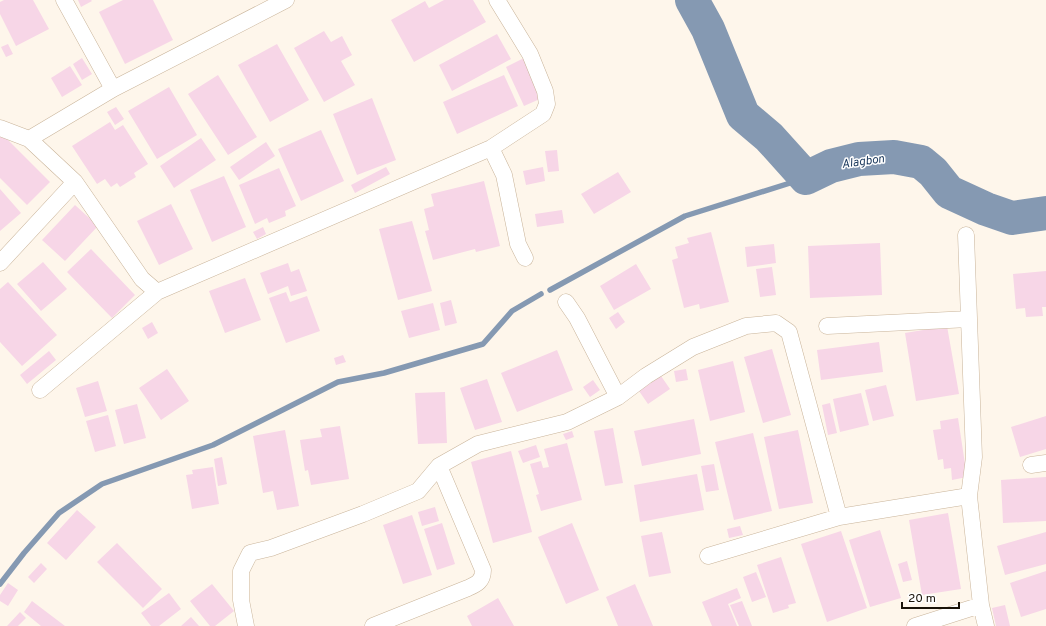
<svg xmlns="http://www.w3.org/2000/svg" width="1046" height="626" font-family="Overpass,sans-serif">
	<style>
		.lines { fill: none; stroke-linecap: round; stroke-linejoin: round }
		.stream { stroke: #8599b2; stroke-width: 5.5 }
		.river { stroke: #8599b2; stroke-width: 34 }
		.building { fill: #f7d6e7 }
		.minor-casing { stroke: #c9b49a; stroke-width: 17 }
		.minor { stroke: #fff; stroke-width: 16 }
		.labels { text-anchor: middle; stroke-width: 3; stroke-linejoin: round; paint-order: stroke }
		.water-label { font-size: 12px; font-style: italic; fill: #19375b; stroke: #fff }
	</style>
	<rect width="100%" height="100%" fill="#fef6eb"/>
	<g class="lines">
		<path class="stream" d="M 550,290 L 685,216 L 806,178
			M 0,584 L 24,553 L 59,513 L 102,484 L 213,445 L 338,382 L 384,373 L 483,344 L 512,311 L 541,294"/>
		<path class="river" d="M 692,0 L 708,29 L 743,115 L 769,137 L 806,178 L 831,166 L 859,159 L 894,157 L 921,162 L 933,172 L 949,192 L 986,209 L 1012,218 L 1046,213"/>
	</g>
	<path class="building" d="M 4,0 L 33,0 L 49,29 L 16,46 L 0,14 L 0,2 Z
		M 78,0 L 91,0 L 92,1 L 81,7 Z
		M 123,0 L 153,0 L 173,40 L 125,64 L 99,12 Z
		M 444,0 L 473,0 L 486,22 L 414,62 L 391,20 L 425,1 L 429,8 Z
		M 324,31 L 331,42 L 342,36 L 352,55 L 341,61 L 355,85 L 324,102 L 294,48 Z
		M 497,34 L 511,59 L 452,91 L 439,65 Z
		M 8,44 L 13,54 L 6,57 L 1,47 Z
		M 277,44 L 309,100 L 270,122 L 238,65 Z
		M 82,58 L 92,74 L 82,80 L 73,64 Z
		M 524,58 L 542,98 L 524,106 L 506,67 Z
		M 70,66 L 82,85 L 62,97 L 51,78 Z
		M 218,75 L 257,137 L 228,155 L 188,94 Z
		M 504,75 L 518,106 L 457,134 L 443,102 Z
		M 169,87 L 197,135 L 157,159 L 128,111 Z
		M 372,98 L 396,160 L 357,175 L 333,114 Z
		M 116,107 L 124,119 L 115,125 L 107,112 Z
		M 110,122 L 115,130 L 123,125 L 148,164 L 134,173 L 136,177 L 120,187 L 117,183 L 111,187 L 105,179 L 97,184 L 72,146 Z
		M 321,130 L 344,181 L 301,201 L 278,149 Z
		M 0,132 L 50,182 L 27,205 L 0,178 Z
		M 201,138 L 216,160 L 174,188 L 160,166 Z
		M 266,142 L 275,156 L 239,180 L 230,167 Z
		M 557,150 L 559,171 L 548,172 L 545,151 Z
		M 386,167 L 390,174 L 355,193 L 351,185 Z
		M 543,167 L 545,181 L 526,185 L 523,171 Z
		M 279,168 L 296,206 L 285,211 L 286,216 L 269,223 L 267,218 L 255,224 L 239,185 Z
		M 618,172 L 631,192 L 594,214 L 581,194 Z
		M 224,176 L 246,227 L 212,242 L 190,190 Z
		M 484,181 L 500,246 L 476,252 L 475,249 L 433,260 L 425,231 L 429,230 L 424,209 L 434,206 L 431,194 Z
		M 0,189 L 21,213 L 0,231 Z
		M 171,204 L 193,249 L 159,265 L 137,221 Z
		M 75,205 L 98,226 L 65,261 L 42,240 Z
		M 562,210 L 564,223 L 537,227 L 535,214 Z
		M 412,221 L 432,291 L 398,300 L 379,229 Z
		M 263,227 L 266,234 L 257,239 L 253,232 Z
		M 711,232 L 729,302 L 700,309 L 699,304 L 684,308 L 672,260 L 678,258 L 675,247 L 689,243 L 687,238 Z
		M 880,243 L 882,295 L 810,298 L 808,246 Z
		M 774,244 L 776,263 L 747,267 L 745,247 Z
		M 91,249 L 135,295 L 112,318 L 67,272 Z
		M 43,262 L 67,289 L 41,311 L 17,284 Z
		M 288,263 L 291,272 L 299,269 L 307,291 L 291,296 L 288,286 L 268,294 L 260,273 Z
		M 636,264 L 651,289 L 614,310 L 600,286 Z
		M 772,267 L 776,295 L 760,297 L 756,269 Z
		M 1046,271 L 1046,307 L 1042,307 L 1043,316 L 1026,317 L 1025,308 L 1016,309 L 1013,274 Z
		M 245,278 L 261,320 L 225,333 L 209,291 Z
		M 8,282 L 57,335 L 22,366 L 0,342 L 0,289 Z
		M 286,292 L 290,302 L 307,296 L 320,331 L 286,343 L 269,298 Z
		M 451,300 L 457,323 L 445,326 L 440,303 Z
		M 433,303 L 440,330 L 409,338 L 401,311 Z
		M 618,312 L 625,322 L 616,329 L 609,318 Z
		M 152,322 L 158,333 L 148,339 L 142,328 Z
		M 947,326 L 959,394 L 916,401 L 905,333 Z
		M 879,342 L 883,372 L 821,380 L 817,350 Z
		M 772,349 L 791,415 L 763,423 L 744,357 Z
		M 557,350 L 573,390 L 517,412 L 501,373 Z
		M 49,351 L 56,360 L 27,384 L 20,375 Z
		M 343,355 L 346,362 L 336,365 L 334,358 Z
		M 733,361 L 745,412 L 710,421 L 698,370 Z
		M 167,369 L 189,401 L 161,420 L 139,388 Z
		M 686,369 L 688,380 L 676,382 L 674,371 Z
		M 661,376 L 670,389 L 648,404 L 639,391 Z
		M 487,379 L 502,422 L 475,430 L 460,388 Z
		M 593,380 L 600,390 L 590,397 L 583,387 Z
		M 98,381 L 107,411 L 85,417 L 76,388 Z
		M 886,385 L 894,416 L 873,421 L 865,390 Z
		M 445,392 L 447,443 L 418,444 L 415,393 Z
		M 861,393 L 869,425 L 840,432 L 833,399 Z
		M 830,403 L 837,433 L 828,435 L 822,405 Z
		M 137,404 L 146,438 L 124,444 L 115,410 Z
		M 108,415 L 116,446 L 95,452 L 86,421 Z
		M 1046,416 L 1046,449 L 1020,457 L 1011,427 Z
		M 958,418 L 967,477 L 952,480 L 951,468 L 944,469 L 943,459 L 938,460 L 933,430 L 941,429 L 940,421 Z
		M 694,419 L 701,454 L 642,466 L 634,431 Z
		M 340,426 L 349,479 L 311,485 L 308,470 L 305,471 L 300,440 L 322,437 L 320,429 Z
		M 613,428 L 623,483 L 605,486 L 594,431 Z
		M 285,430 L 299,506 L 277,510 L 273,491 L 263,493 L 253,436 Z
		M 798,430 L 813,503 L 779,509 L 764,437 Z
		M 572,431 L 574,437 L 566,440 L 563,434 Z
		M 753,433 L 772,511 L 734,520 L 715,442 Z
		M 567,443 L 582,500 L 541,511 L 536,495 L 539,494 L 530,464 L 541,461 L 543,468 L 549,467 L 544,449 Z
		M 536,445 L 540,457 L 523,463 L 518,451 Z
		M 511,451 L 532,532 L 493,543 L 471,462 Z
		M 222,457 L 227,484 L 218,486 L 214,459 Z
		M 714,464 L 719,490 L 706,492 L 701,466 Z
		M 213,467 L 219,504 L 192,509 L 186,475 L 193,474 L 192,470 Z
		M 697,474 L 704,510 L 640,522 L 634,485 Z
		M 1046,477 L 1046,521 L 1003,523 L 1001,480 Z
		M 435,507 L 439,521 L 422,526 L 418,512 Z
		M 77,510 L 96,527 L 66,560 L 47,543 Z
		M 948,513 L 961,589 L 922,595 L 909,520 Z
		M 412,515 L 432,575 L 403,584 L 383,525 Z
		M 442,523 L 455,564 L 437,570 L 424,529 Z
		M 572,523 L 599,590 L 566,604 L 538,537 Z
		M 740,526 L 743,535 L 729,538 L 727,529 Z
		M 880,530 L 901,598 L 870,607 L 849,540 Z
		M 841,531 L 867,608 L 827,622 L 801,544 Z
		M 662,532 L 671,573 L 649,577 L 641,536 Z
		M 1046,532 L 1046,564 L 1005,575 L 997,546 Z
		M 117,543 L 162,589 L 143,608 L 97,562 Z
		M 781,557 L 796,603 L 788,605 L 789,608 L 773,613 L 757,565 Z
		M 907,561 L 912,580 L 903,582 L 898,564 Z
		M 41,563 L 47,569 L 34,583 L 28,577 Z
		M 1046,571 L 1046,609 L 1021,617 L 1010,583 Z
		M 756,572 L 766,597 L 752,602 L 743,577 Z
		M 8,583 L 18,590 L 8,606 L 0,601 L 0,595 Z
		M 212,584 L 234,611 L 215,626 L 210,626 L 190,601 Z
		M 635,584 L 653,626 L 618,626 L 606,597 Z
		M 737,588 L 741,598 L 728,604 L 737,626 L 712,626 L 702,602 Z
		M 169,593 L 181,609 L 159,626 L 151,626 L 141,613 Z
		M 498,598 L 514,626 L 472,626 L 467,616 Z
		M 32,601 L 65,626 L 41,626 L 24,612 Z
		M 742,601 L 752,626 L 739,626 L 730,605 Z
		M 1005,605 L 1010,626 L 996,626 L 992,608 Z
		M 20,612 L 26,618 L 18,626 L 7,626 Z
		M 191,617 L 199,626 L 181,626 Z"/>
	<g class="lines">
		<g class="minor-casing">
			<path id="minor" d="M 64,0 L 113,89
				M 0,128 L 29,139 L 75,182 L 142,279 L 157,292
				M 29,139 L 113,89 L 286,0
				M 491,148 L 504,175 L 518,244 L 525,258
				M 966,235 L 974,457 L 969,496 L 981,605 L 986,626
				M 0,263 L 75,182
				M 566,302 L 577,318 L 618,397
				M 827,326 L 969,319
				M 40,390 L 157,292 L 491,148 L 543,114 L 547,104 L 545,91 L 530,54 L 497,0
				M 1031,465 L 1046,463
				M 708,556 L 839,517 L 969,496
				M 246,626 L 241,600 L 241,571 L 250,553 L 271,548 L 363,514 L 418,491 L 439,466 L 478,444 L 567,422 L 618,397 L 646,376 L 693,347 L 746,326 L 776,323 L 789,332 L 839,517
				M 373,626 L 468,588 C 477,584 483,581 483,570 L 439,466
				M 915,626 L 981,605"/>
		</g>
		<use href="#minor" class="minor"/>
	</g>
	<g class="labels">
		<g class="water-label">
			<text transform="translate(863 161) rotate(-8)" y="4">Alagbon</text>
		</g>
	</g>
	<path d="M902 602v6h57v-6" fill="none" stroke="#191208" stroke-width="2"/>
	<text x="908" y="602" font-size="12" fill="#191208" stroke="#ffffff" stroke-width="3" paint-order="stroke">20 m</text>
</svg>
